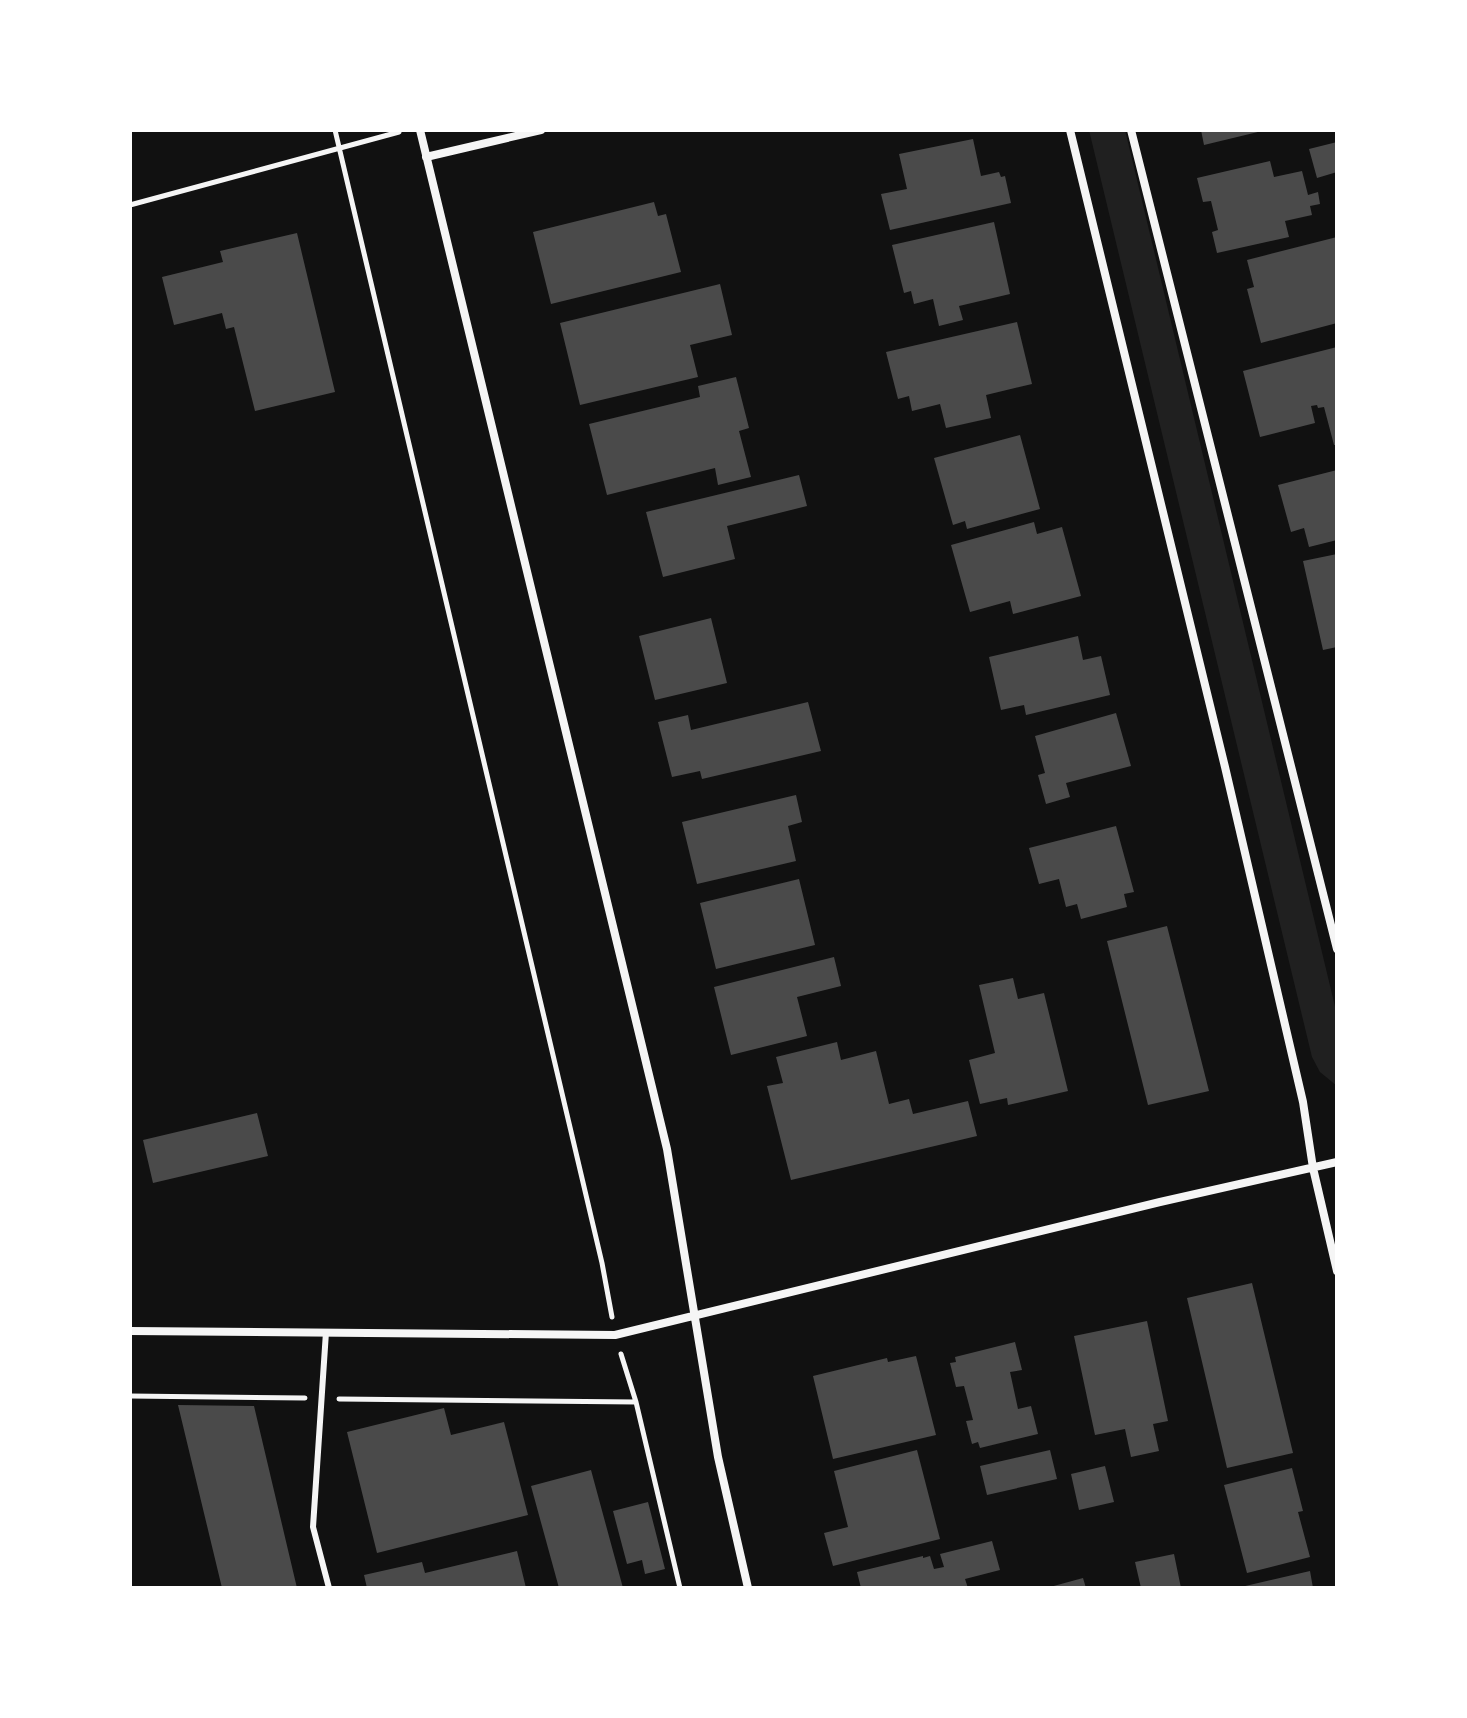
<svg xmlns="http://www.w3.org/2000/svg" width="1467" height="1718" font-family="'Sofia Sans Condensed',sans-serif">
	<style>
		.green { fill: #202020 }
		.building { fill: #4a4a4a }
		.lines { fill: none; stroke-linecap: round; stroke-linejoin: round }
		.path { stroke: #f5f5f5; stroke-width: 5 }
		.service { stroke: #f5f5f5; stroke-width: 6 }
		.minor { stroke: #f5f5f5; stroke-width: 8 }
	</style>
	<rect width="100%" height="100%" fill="#111"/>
	<path class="green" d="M 1089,130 L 1125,130 L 1337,1015 L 1337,1086 L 1320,1072 L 1312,1057 Z"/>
	<path class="building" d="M 1201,130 L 1262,130 L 1262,131 L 1204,145 Z
		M 973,139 L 981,176 L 999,172 L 1001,177 L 1005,176 L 1011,203 L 890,230 L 881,194 L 907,189 L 899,154 Z
		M 1337,142 L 1337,172 L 1317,178 L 1309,149 Z
		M 1270,161 L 1274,177 L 1302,171 L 1308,195 L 1318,192 L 1320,204 L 1310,206 L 1312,215 L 1285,221 L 1289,237 L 1217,253 L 1212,232 L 1218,230 L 1211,201 L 1203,202 L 1197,178 Z
		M 654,202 L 658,216 L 666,214 L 681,272 L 551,304 L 533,232 Z
		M 994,222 L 1010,294 L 959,306 L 963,320 L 939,326 L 933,299 L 914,304 L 911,291 L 904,293 L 892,245 Z
		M 297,233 L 335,392 L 255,411 L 234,327 L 226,329 L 222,313 L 174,325 L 162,277 L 223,262 L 220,251 Z
		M 1337,237 L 1337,323 L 1261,343 L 1247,289 L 1254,287 L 1247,260 Z
		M 720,284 L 732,335 L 690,345 L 698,377 L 580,405 L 560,323 Z
		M 1017,322 L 1032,384 L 986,395 L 991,418 L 946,428 L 940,404 L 912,411 L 909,396 L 898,399 L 886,352 Z
		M 1337,347 L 1337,445 L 1334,445 L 1324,407 L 1318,408 L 1317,405 L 1311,406 L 1315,423 L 1260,437 L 1243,371 Z
		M 736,377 L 749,428 L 739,431 L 751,477 L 718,485 L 715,468 L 607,495 L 589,424 L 700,397 L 698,386 Z
		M 1020,435 L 1040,509 L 967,529 L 965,521 L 953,525 L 934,458 Z
		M 1337,470 L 1337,540 L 1309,547 L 1304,528 L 1291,532 L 1278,485 Z
		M 799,475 L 807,506 L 727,526 L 735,559 L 663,577 L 646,512 Z
		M 1034,522 L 1037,534 L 1062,527 L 1081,596 L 1013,614 L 1010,601 L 970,612 L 951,545 Z
		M 1337,554 L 1337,647 L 1323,650 L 1303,561 Z
		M 711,618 L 727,683 L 655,700 L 639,636 Z
		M 1078,636 L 1083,660 L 1101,656 L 1110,695 L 1026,715 L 1024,705 L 1001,710 L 989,657 Z
		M 808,702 L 821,751 L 702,779 L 700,771 L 672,777 L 658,722 L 688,715 L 691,730 Z
		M 1116,713 L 1131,766 L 1066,783 L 1070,797 L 1046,804 L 1038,775 L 1045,773 L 1035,736 Z
		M 796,795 L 802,822 L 788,826 L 796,861 L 697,884 L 682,822 Z
		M 1116,826 L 1134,892 L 1124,894 L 1127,907 L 1081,919 L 1077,904 L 1066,907 L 1059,879 L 1039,884 L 1029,848 Z
		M 799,879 L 815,945 L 716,969 L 700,903 Z
		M 1167,926 L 1209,1091 L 1148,1105 L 1107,941 Z
		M 834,957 L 841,986 L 797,997 L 807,1036 L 731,1055 L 714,987 Z
		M 1013,978 L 1018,999 L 1044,993 L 1068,1091 L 1008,1105 L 1007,1098 L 980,1104 L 969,1060 L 995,1053 L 979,985 Z
		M 837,1042 L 841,1060 L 876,1051 L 889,1104 L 909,1099 L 913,1114 L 968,1101 L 977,1136 L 791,1180 L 767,1086 L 783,1083 L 776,1057 Z
		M 257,1113 L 268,1156 L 153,1183 L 143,1140 Z
		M 1252,1283 L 1293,1453 L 1227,1468 L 1187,1298 Z
		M 1147,1321 L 1168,1421 L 1153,1424 L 1159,1451 L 1131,1457 L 1125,1429 L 1095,1435 L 1074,1336 Z
		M 1015,1342 L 1022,1370 L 1010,1372 L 1018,1409 L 1031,1406 L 1038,1434 L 980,1448 L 978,1442 L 972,1444 L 966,1421 L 973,1420 L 964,1386 L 956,1387 L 950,1363 L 956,1362 L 955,1357 Z
		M 916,1356 L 936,1435 L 833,1459 L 813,1376 L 887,1358 L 888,1362 Z
		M 178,1405 L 254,1406 L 297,1588 L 222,1588 Z
		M 444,1408 L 451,1435 L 504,1422 L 528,1515 L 377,1553 L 347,1432 Z
		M 917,1450 L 940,1539 L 833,1566 L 824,1533 L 848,1527 L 834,1471 Z
		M 1050,1450 L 1057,1479 L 987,1495 L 980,1466 Z
		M 1105,1466 L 1114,1502 L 1079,1510 L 1071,1474 Z
		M 1292,1468 L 1303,1511 L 1298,1512 L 1310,1557 L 1247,1573 L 1224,1485 Z
		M 591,1470 L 623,1588 L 559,1588 L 531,1486 Z
		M 648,1502 L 665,1569 L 645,1574 L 642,1560 L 627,1564 L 613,1511 Z
		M 992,1541 L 1000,1570 L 965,1579 L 968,1588 L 861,1588 L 857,1572 L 923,1556 L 923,1558 L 930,1556 L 934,1569 L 944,1567 L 940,1554 Z
		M 517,1551 L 526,1588 L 367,1588 L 364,1575 L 422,1562 L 425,1573 Z
		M 1174,1554 L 1181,1588 L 1141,1588 L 1135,1562 Z
		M 1310,1571 L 1313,1588 L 1242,1588 L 1241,1587 Z
		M 1083,1578 L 1086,1588 L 1050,1588 L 1050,1587 Z"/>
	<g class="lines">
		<path class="path" d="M 335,130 L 602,1263 L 612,1317
			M 130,205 L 399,132
			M 621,1354 L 636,1402 L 680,1588
			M 130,1396 L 305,1398
			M 339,1399 L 636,1402"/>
		<path class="service" d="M 326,1332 L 313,1527 L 329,1588"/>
		<path class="minor" d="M 420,130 L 667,1149 L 718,1457 L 748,1588
			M 1070,130 L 1225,767 L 1303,1102 L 1313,1168 L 1337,1271
			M 1131,130 L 1337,949
			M 426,157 L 541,130
			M 130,1331 L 615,1335 L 1160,1202 L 1337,1162"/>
	</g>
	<rect width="1467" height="1718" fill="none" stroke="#ffffff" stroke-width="264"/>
</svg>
